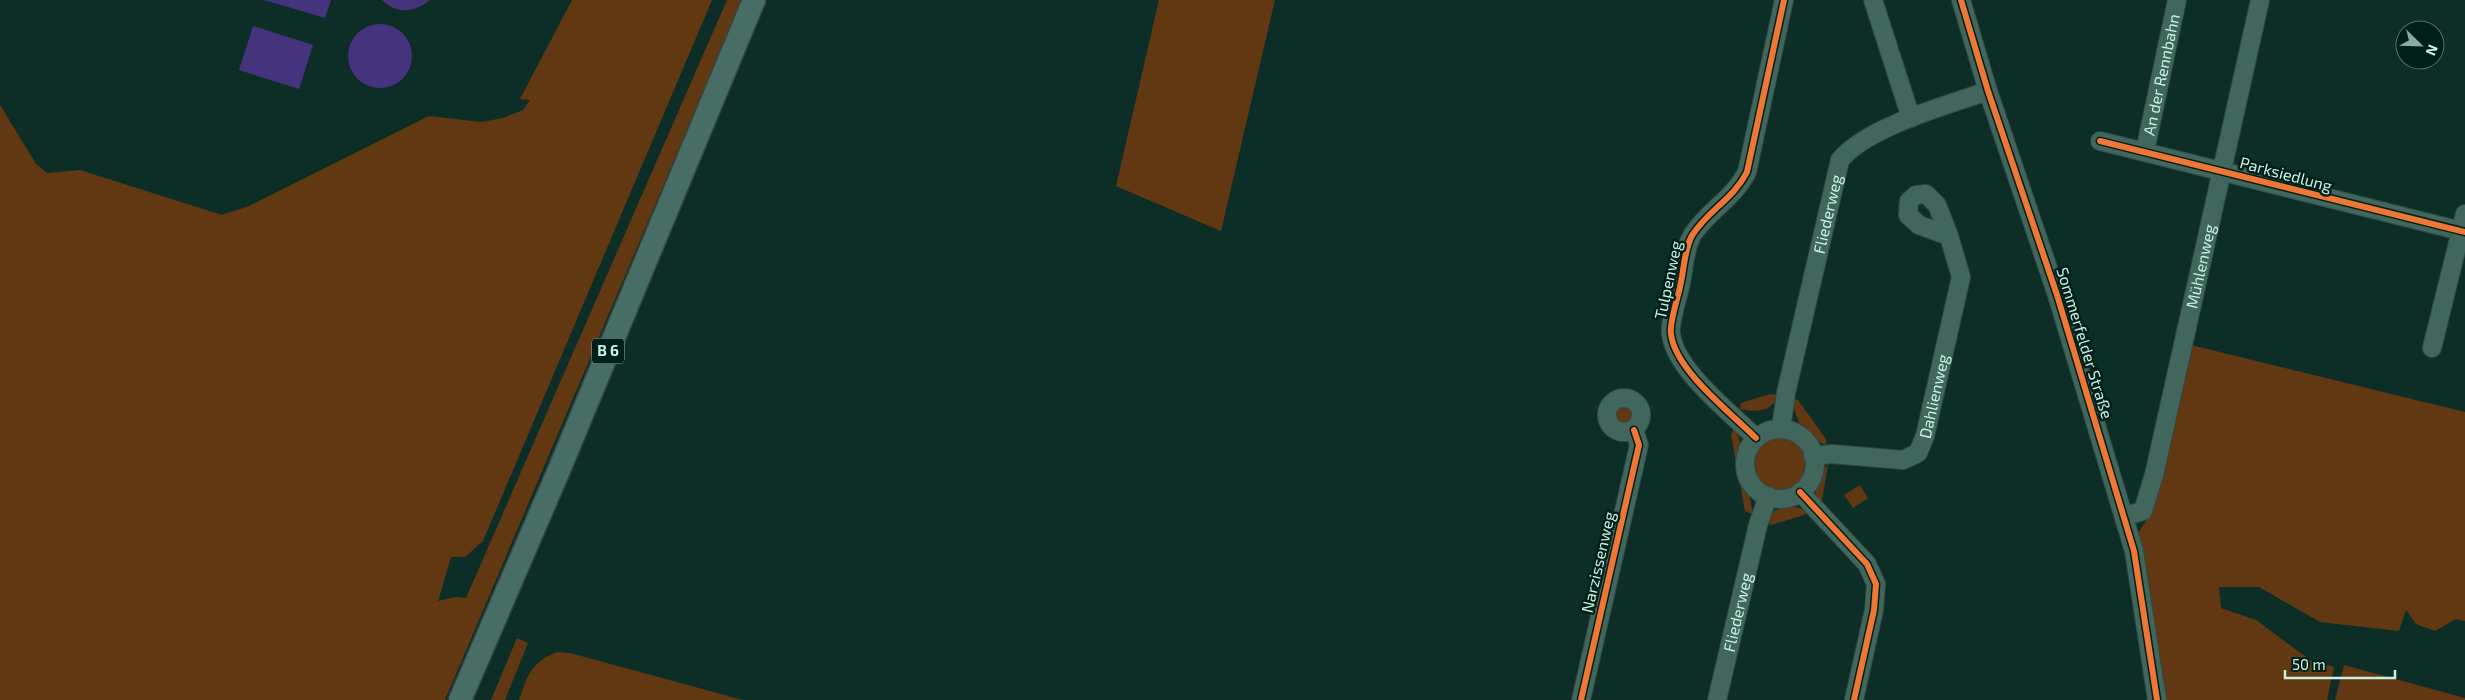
<svg xmlns="http://www.w3.org/2000/svg" width="2465" height="700" font-family="'Exo 2',sans-serif">
	<style>
		.green { fill: #623813 }
		.water { fill: #46337d }
		.lines { fill: none; stroke-linecap: round; stroke-linejoin: round }
		.minor-casing { stroke: #304a43; stroke-width: 20 }
		.major-casing { stroke: #304a43; stroke-width: 25 }
		.minor { stroke: #41665c; stroke-width: 18 }
		.major { stroke: #486d64; stroke-width: 22 }
		.cycleway-casing { stroke: #001f18; stroke-width: 9 }
		.cycleway { stroke: #f07635; stroke-width: 6 }
		.labels { text-anchor: middle; stroke-width: 5; stroke-linejoin: round; paint-order: stroke }
		.shield { fill: #001f18; stroke: #8ab3a6; stroke-width: 1 }
		.shield-label { font-size: 15px; font-weight: bold; fill: #c5f2e3 }
		.street-label { font-size: 16px; fill: #c5f2e3; stroke: #001f18 }
	</style>
	<rect width="100%" height="100%" fill="#0d2e26"/>
	<path class="green" d="M 572,0 L 712,0 L 483,541 L 465,557 L 451,557 L 438,601 L 455,597 L 466,598 L 727,0 L 742,0 L 445,700 L 0,700 L 0,105 L 36,164 L 47,173 L 80,170 L 222,215 L 249,206 L 429,116 L 481,122 L 503,118 L 523,110 L 530,100 L 520,99 Z
		M 1159,0 L 1275,0 L 1221,231 L 1116,186 Z
		M 2191,345 L 2465,412 L 2465,621 L 2456,619 L 2435,631 L 2416,624 L 2406,610 L 2399,631 L 2320,622 L 2259,587 L 2219,587 L 2221,608 L 2256,620 L 2310,660 L 2334,667 L 2327,700 L 2166,700 L 2140,557 L 2138,533 L 2152,512 Z
		M 1770,394 L 1778,395 C 1772,413 1755,412 1740,409 L 1741,403 Z
		M1607 415a17 17 0 1 1 34 0a17 17 0 1 1-34 0Z
		M 1793,399 L 1798,400 L 1826,439 L 1826,445 C 1806,437 1794,421 1793,399 Z
		M 1734,427 C 1746,448 1736,453 1740,473 C 1743,488 1753,497 1752,514 L 1745,511 L 1731,435 Z
		M1754 464a26 26 0 1 1 52 0a26 26 0 1 1-52 0Z
		M 1828,465 L 1822,500 L 1818,504 C 1812,488 1816,476 1828,465 Z
		M 1860,485 L 1868,498 L 1853,508 L 1844,495 Z
		M 1784,507 L 1797,507 L 1808,512 L 1804,515 L 1771,525 L 1765,521 L 1772,512 Z
		M 517,638 L 528,643 L 505,700 L 491,700 Z
		M 557,652 L 570,653 L 743,700 L 519,700 C 528,675 530,663 557,652 Z
		M 2344,665 L 2465,698 L 2465,700 L 2335,700 Z"/>
	<path class="water" d="M 264,0 L 331,0 L 325,18 Z
		M 382,0 L 430,0 C 416,12 396,15 382,0 Z
		M348 56a32 32 0 1 1 64 0a32 32 0 1 1-64 0Z
		M 253,26 L 313,45 L 299,89 L 239,70 Z"/>
	<g class="lines">
		<g class="minor-casing">
			<g id="minor">
				<path d="M 1873,0 L 1911,118"/>
				<path d="M 1961,0 L 1988,91 L 2057,295 L 2134,551 L 2157,700"/>
				<path d="M 2100,141 L 2465,232"/>
				<path id="s1" d="M 2145,151 L 2177,0"/>
				<path d="M 1926,194 L 1937,205 L 1949,236 L 1919,225 L 1908,215 L 1909,201 L 1916,195 Z"/>
				<path d="M 2432,348 L 2465,214"/>
				<circle cx="1624" cy="415" r="17"/>
				<path id="s2" d="M 1781,429 L 1786,393 L 1840,160 C 1867,127 1947,105 1988,91"/>
				<circle cx="1780" cy="464" r="35"/>
				<path d="M 1756,438 C 1731,413 1675,370 1671,334 C 1669,322 1679,295 1681,282 C 1684,268 1685,246 1693,234 C 1709,210 1734,198 1747,172 L 1784,0"/>
				<path id="s3" d="M 1813,456 L 1832,454 L 1903,460 L 1918,453 L 1925,436 L 1961,277 L 1949,236"/>
				<path d="M 1800,492 L 1867,564 L 1876,584 L 1874,610 L 1854,700"/>
				<path id="s4" d="M 2124,516 L 2143,511 L 2154,475 L 2260,0"/>
				<path d="M 1581,700 L 1639,445 L 1634,430"/>
				<path id="s5" d="M 1717,700 L 1758,525 L 1768,496"/>
			</g>
		</g>
		<g class="major-casing">
			<path id="major" d="M 460,700 L 559,470 L 754,0"/>
		</g>
		<use href="#minor" class="minor"/>
		<use href="#major" class="major"/>
		<g class="cycleway-casing">
			<path id="cycleway" d="M 1961,0 L 1988,91 L 2057,295 L 2134,551 L 2157,700
				M 2100,141 L 2465,232
				M 1756,438 C 1731,413 1675,370 1671,334 C 1669,322 1679,295 1681,282 C 1684,268 1685,246 1693,234 C 1709,210 1734,198 1747,172 L 1784,0
				M 1800,492 L 1867,564 L 1876,584 L 1874,610 L 1854,700
				M 1581,700 L 1639,445 L 1634,430"/>
		</g>
		<use href="#cycleway" class="cycleway"/>
	</g>
	<g class="labels">
		<rect class="shield" x="592" y="338.5" width="32" height="25" rx="4"/>
		<g class="shield-label">
			<text x="608" y="356">B 6</text>
		</g>
		<g class="street-label">
			<text dy="6" stroke="none"><textPath href="#s1" startOffset="78">An der Rennbahn</textPath></text>
			<text transform="translate(2286 174) rotate(15)" y="6">Parksiedlung</text>
			<text dy="6" stroke="none"><textPath href="#s2" startOffset="220">Fliederweg</textPath></text>
			<text dy="6" stroke="none"><textPath href="#s4" startOffset="271">Mühlenweg</textPath></text>
			<text transform="translate(1668 280) rotate(-78)" y="6">Tulpenweg</text>
			<text transform="translate(2085 343) rotate(73)" y="6">Sommerfelder Straße</text>
			<text dy="6" stroke="none"><textPath href="#s3" startOffset="166">Dahlienweg</textPath></text>
			<text transform="translate(1598 562) rotate(-77)" y="6">Narzissenweg</text>
			<text dy="6" stroke="none"><textPath href="#s5" startOffset="90">Fliederweg</textPath></text>
		</g>
	</g>
	<g transform="translate(2420 45) rotate(113)"><circle r="24" fill="#001f18" stroke="#4f7369"/>
	<path d="M0-4L9 19L0 12L-9 19Z" fill="#85ada1"/>
	<text y="-8" font-size="14" font-weight="bold" text-anchor="middle" fill="#c5f2e3">N</text>
	</g>
	<path d="M2285 670v8h110v-8" fill="none" stroke="#c5f2e3" stroke-width="2.5"/>
	<text x="2292" y="670" font-size="15" fill="#c5f2e3" stroke="#001f18" stroke-width="4" paint-order="stroke">50 m</text>
</svg>
